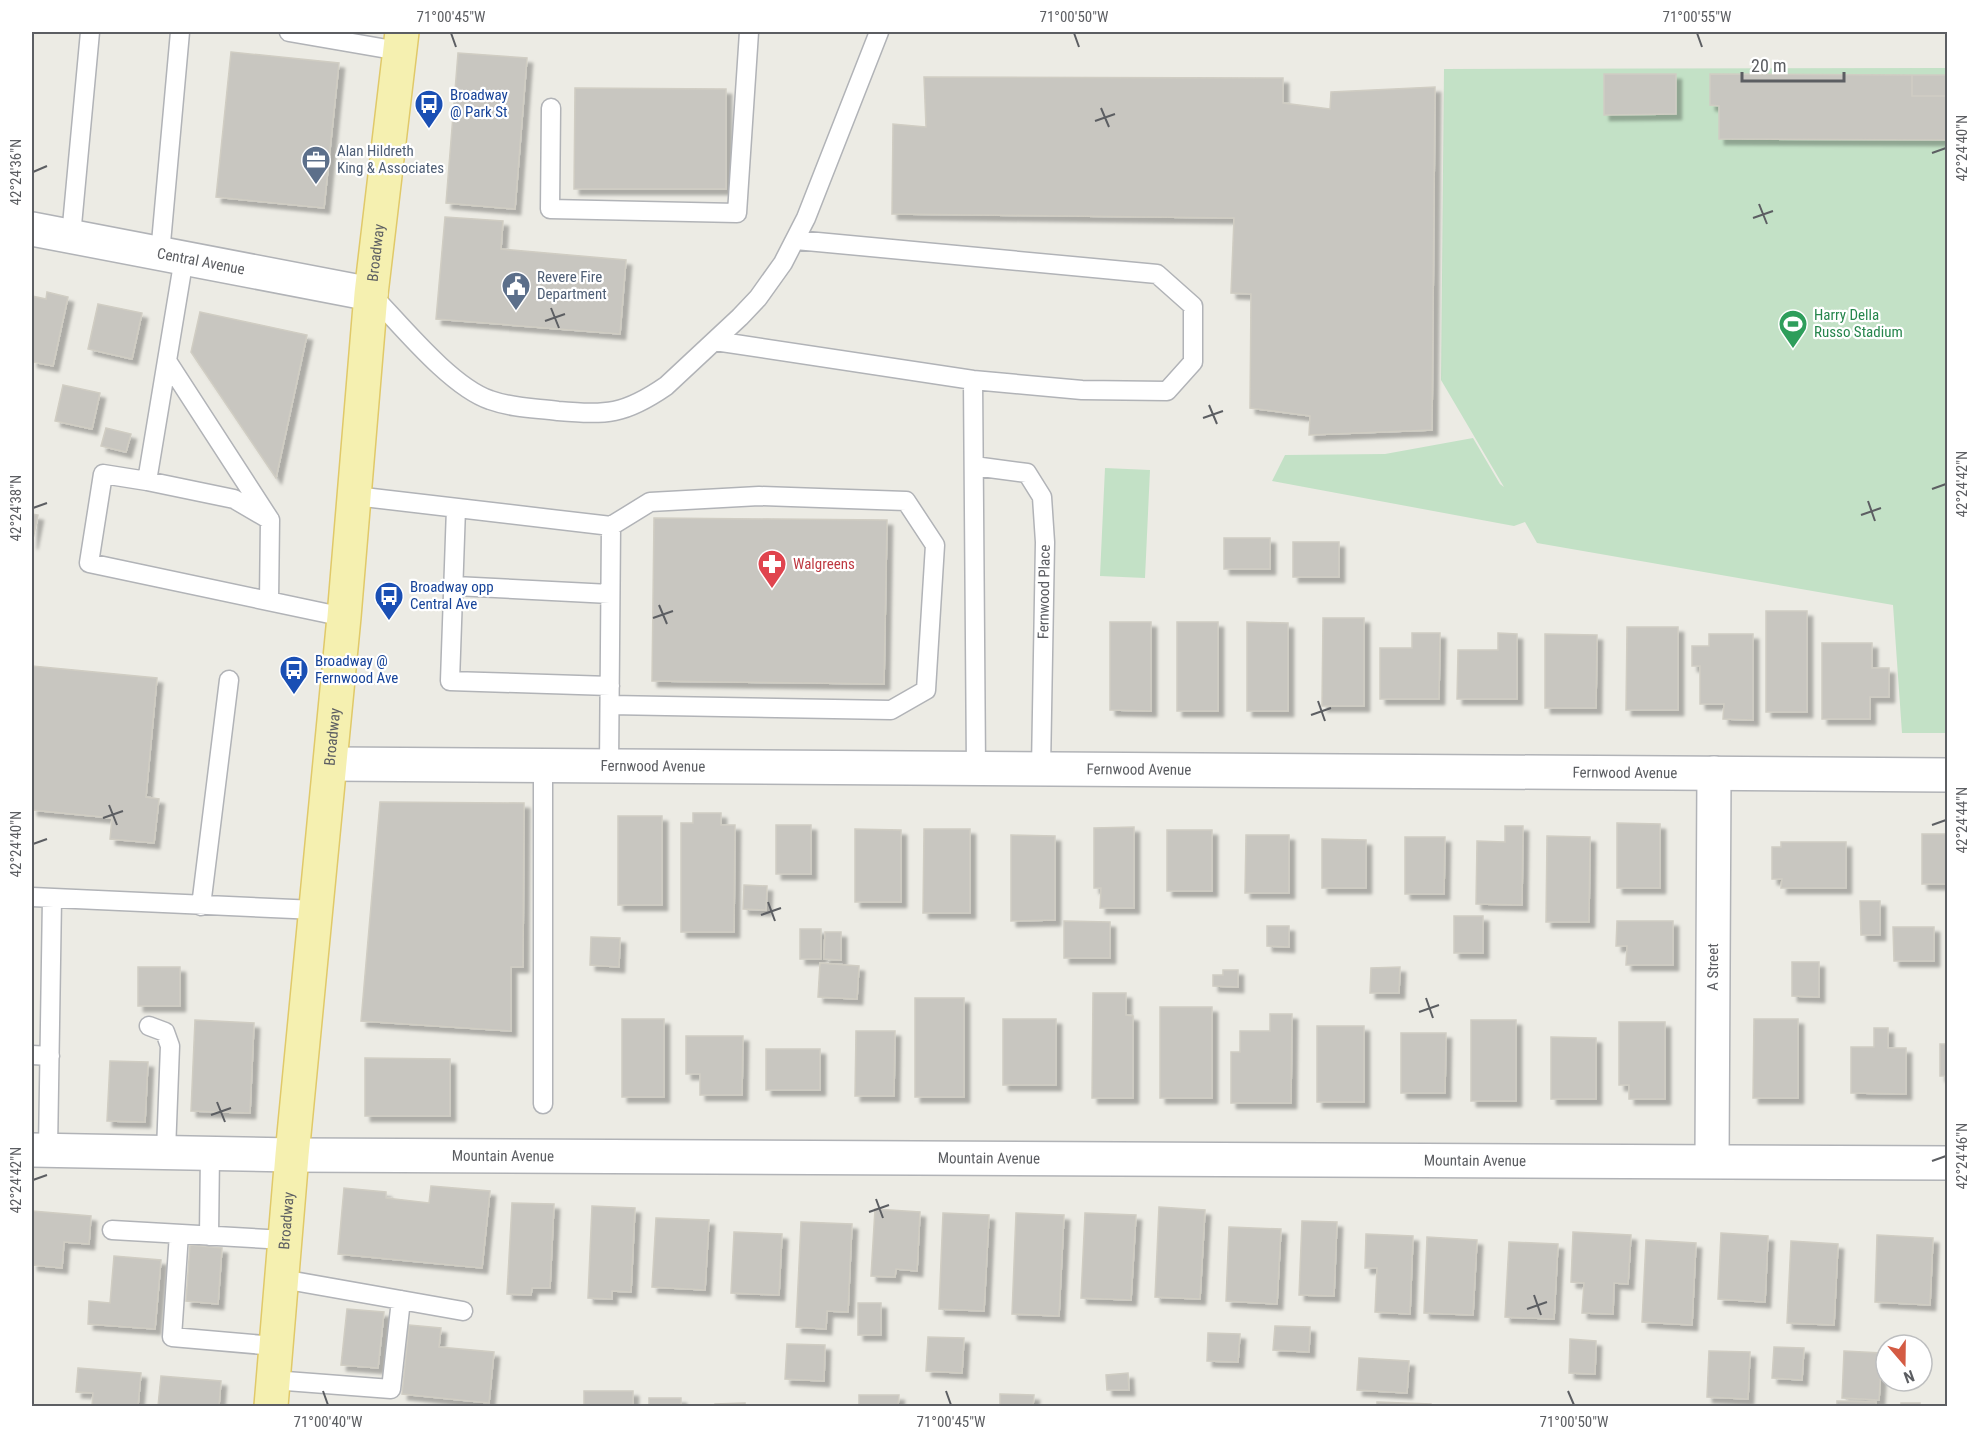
<svg xmlns="http://www.w3.org/2000/svg" width="1979" height="1438" font-family="'Roboto Condensed',sans-serif">
	<style>
		.green { fill: #c3e1c6 }
		.building { fill: #c8c6c0; stroke: #d0cdc3; stroke-width: 1.5; filter: url(#shadow) }
		.lines { fill: none; stroke-linecap: round; stroke-linejoin: round }
		.service-casing { stroke: #b1b3b7; stroke-width: 21 }
		.minor-casing { stroke: #b1b3b7; stroke-width: 36 }
		.tertiary-casing { stroke: #b1b3b7; stroke-width: 36 }
		.primary-casing { stroke: #e0c969; stroke-width: 36 }
		.service { stroke: #fff; stroke-width: 18 }
		.minor { stroke: #fff; stroke-width: 33 }
		.tertiary { stroke: #fff; stroke-width: 33 }
		.primary { stroke: #f5f0b0; stroke-width: 33 }
		.ticks { fill: none; stroke: #5c5e62; stroke-width: 2 }
		.labels { text-anchor: middle; stroke-width: 4.5; stroke-linejoin: round; paint-order: stroke }
		.transit-label { font-size: 15px; fill: #164399; stroke: #fff; text-anchor: start }
		.service-label { font-size: 15px; fill: #4e5e75; stroke: #fff; text-anchor: start }
		.street-label { font-size: 15px; fill: #5c5e62; stroke: #fff }
		.leisure-label { font-size: 15px; fill: #27864d; stroke: #fff; text-anchor: start }
		.health-label { font-size: 15px; fill: #be3a42; stroke: #fff; text-anchor: start }
		.neatline { fill: none; stroke: #5c5e62; stroke-width: 2 }
		.ticks-label { font-size: 15px; text-anchor: middle; fill: #5c5e62 }
	</style>
	<defs>
		<filter id="shadow"><feDropShadow dx="5.5" dy="5.5" stdDeviation="1.5" flood-color="#0004"/></filter>
	</defs>
	<rect width="100%" height="100%" fill="#ecebe4"/>
	<path class="green" d="M 1947,68 L 1947,733 L 1902,733 L 1893,605 L 1537,543 L 1525,522 L 1514,526 L 1272,481 L 1285,455 L 1385,454 L 1473,438 L 1500,484 L 1504,487 L 1441,380 L 1444,69 Z
		M 1105,468 L 1150,470 L 1145,578 L 1100,576 Z"/>
	<path class="building" d="M 231,52 L 339,63 L 324,208 L 216,197 Z
		M 458,53 L 527,58 L 515,209 L 446,203 Z
		M 1604,74 L 1676,74 L 1676,114 L 1604,115 Z
		M 1710,74 L 1912,75 L 1912,96 L 1948,96 L 1948,140 L 1719,139 L 1719,106 L 1710,105 Z
		M 1912,75 L 1948,75 L 1948,96 L 1912,96 Z
		M 924,77 L 1283,78 L 1283,103 L 1330,109 L 1331,92 L 1435,87 L 1432,430 L 1309,435 L 1310,416 L 1250,408 L 1251,294 L 1231,293 L 1234,218 L 892,214 L 893,124 L 926,127 Z
		M 575,88 L 726,89 L 726,189 L 574,189 Z
		M 445,217 L 503,221 L 501,249 L 626,260 L 620,334 L 436,319 Z
		M 47,292 L 68,297 L 53,366 L 32,362 L 32,296 L 46,299 Z
		M 98,304 L 142,313 L 132,359 L 88,349 Z
		M 200,312 L 307,335 L 276,478 L 191,352 Z
		M 63,385 L 100,393 L 92,429 L 55,421 Z
		M 106,428 L 131,434 L 126,452 L 101,446 Z
		M 32,514 L 38,515 L 32,544 Z
		M 654,518 L 887,520 L 884,684 L 652,681 Z
		M 1224,538 L 1270,538 L 1270,569 L 1224,569 Z
		M 1293,542 L 1339,542 L 1339,577 L 1293,577 Z
		M 1766,611 L 1807,611 L 1807,712 L 1766,712 Z
		M 1323,618 L 1364,618 L 1364,706 L 1322,706 Z
		M 1110,622 L 1151,622 L 1151,711 L 1110,710 Z
		M 1177,622 L 1218,622 L 1218,711 L 1177,711 Z
		M 1247,622 L 1288,623 L 1288,711 L 1247,711 Z
		M 1627,627 L 1678,627 L 1678,710 L 1626,710 Z
		M 1412,633 L 1440,633 L 1439,699 L 1380,699 L 1380,648 L 1412,648 Z
		M 1498,633 L 1517,634 L 1517,699 L 1457,699 L 1458,650 L 1498,650 Z
		M 1545,634 L 1597,635 L 1596,708 L 1545,708 Z
		M 1709,634 L 1753,634 L 1753,720 L 1723,719 L 1724,704 L 1700,704 L 1700,666 L 1692,666 L 1692,646 L 1709,646 Z
		M 1822,643 L 1872,643 L 1872,668 L 1889,668 L 1889,697 L 1870,697 L 1870,719 L 1822,719 Z
		M 32,666 L 157,678 L 146,797 L 159,799 L 154,843 L 110,839 L 112,818 L 32,810 Z
		M 380,802 L 524,803 L 523,967 L 511,967 L 511,1031 L 361,1021 Z
		M 693,813 L 721,813 L 721,825 L 735,825 L 734,932 L 681,932 L 681,823 L 693,823 Z
		M 618,816 L 662,816 L 662,905 L 618,905 Z
		M 1617,823 L 1660,824 L 1660,888 L 1617,888 Z
		M 776,825 L 811,825 L 811,874 L 776,874 Z
		M 1505,826 L 1523,826 L 1522,905 L 1476,904 L 1477,841 L 1505,842 Z
		M 1134,827 L 1134,908 L 1100,908 L 1101,888 L 1094,888 L 1094,828 Z
		M 855,829 L 901,830 L 901,902 L 855,902 Z
		M 924,829 L 970,829 L 970,913 L 923,913 Z
		M 1167,830 L 1212,830 L 1212,891 L 1167,891 Z
		M 1922,834 L 1948,834 L 1948,891 L 1947,884 L 1922,884 Z
		M 1011,835 L 1055,836 L 1055,920 L 1011,921 Z
		M 1246,835 L 1289,835 L 1289,893 L 1245,893 Z
		M 1547,836 L 1590,837 L 1589,922 L 1546,922 Z
		M 1405,837 L 1445,837 L 1444,894 L 1405,894 Z
		M 1322,839 L 1366,840 L 1366,888 L 1322,888 Z
		M 1781,842 L 1846,842 L 1846,888 L 1781,888 L 1782,879 L 1772,879 L 1772,847 L 1781,847 Z
		M 744,885 L 767,886 L 766,910 L 743,909 Z
		M 1860,901 L 1880,901 L 1880,935 L 1861,935 Z
		M 1454,916 L 1483,916 L 1483,953 L 1454,953 Z
		M 1064,921 L 1110,922 L 1110,958 L 1064,958 Z
		M 1617,921 L 1673,921 L 1673,965 L 1626,965 L 1627,946 L 1616,946 Z
		M 1267,926 L 1289,926 L 1289,947 L 1267,946 Z
		M 1893,927 L 1934,927 L 1934,961 L 1894,961 Z
		M 800,929 L 821,929 L 821,959 L 800,959 Z
		M 825,932 L 841,932 L 841,960 L 824,959 Z
		M 591,937 L 620,938 L 619,967 L 590,965 Z
		M 1792,962 L 1819,962 L 1819,997 L 1792,996 Z
		M 820,963 L 859,966 L 857,999 L 818,997 Z
		M 138,967 L 180,967 L 180,1006 L 138,1006 Z
		M 1400,967 L 1399,993 L 1370,993 L 1371,968 Z
		M 1223,970 L 1238,970 L 1238,987 L 1213,986 L 1213,975 L 1223,975 Z
		M 1093,993 L 1126,993 L 1126,1015 L 1133,1016 L 1133,1098 L 1092,1098 Z
		M 915,998 L 964,998 L 964,1097 L 915,1097 Z
		M 1160,1007 L 1212,1007 L 1212,1098 L 1160,1098 Z
		M 1270,1014 L 1292,1014 L 1291,1103 L 1231,1103 L 1231,1052 L 1240,1052 L 1240,1031 L 1270,1031 Z
		M 622,1019 L 664,1019 L 664,1097 L 622,1097 Z
		M 1003,1019 L 1056,1019 L 1056,1085 L 1003,1085 Z
		M 1754,1019 L 1798,1019 L 1798,1098 L 1753,1098 Z
		M 195,1020 L 254,1023 L 250,1113 L 191,1111 Z
		M 1471,1020 L 1516,1020 L 1516,1101 L 1471,1101 Z
		M 1619,1022 L 1665,1022 L 1665,1099 L 1629,1099 L 1629,1085 L 1619,1085 Z
		M 1317,1026 L 1364,1026 L 1364,1102 L 1317,1102 Z
		M 1874,1028 L 1888,1028 L 1888,1048 L 1906,1048 L 1906,1094 L 1851,1093 L 1851,1047 L 1874,1047 Z
		M 856,1031 L 895,1031 L 894,1096 L 855,1096 Z
		M 1401,1033 L 1446,1033 L 1445,1093 L 1401,1093 Z
		M 686,1036 L 743,1036 L 742,1095 L 700,1095 L 700,1074 L 686,1074 Z
		M 1551,1037 L 1596,1038 L 1596,1099 L 1551,1099 Z
		M 1940,1044 L 1948,1044 L 1948,1076 L 1940,1076 Z
		M 766,1049 L 820,1049 L 820,1090 L 766,1090 Z
		M 365,1058 L 450,1059 L 450,1116 L 365,1116 Z
		M 110,1061 L 148,1062 L 145,1122 L 107,1121 Z
		M 431,1186 L 490,1191 L 482,1268 L 338,1254 L 344,1188 L 386,1192 L 386,1198 L 429,1203 Z
		M 512,1203 L 554,1204 L 550,1288 L 532,1288 L 531,1295 L 507,1294 Z
		M 592,1206 L 635,1208 L 631,1292 L 612,1291 L 612,1299 L 588,1298 Z
		M 1159,1207 L 1205,1210 L 1200,1299 L 1155,1297 Z
		M 875,1209 L 920,1212 L 917,1271 L 896,1269 L 895,1277 L 871,1276 Z
		M 32,1211 L 91,1216 L 89,1244 L 64,1242 L 62,1268 L 32,1265 Z
		M 943,1213 L 989,1215 L 984,1311 L 939,1309 Z
		M 1016,1213 L 1064,1215 L 1059,1316 L 1012,1314 Z
		M 1085,1213 L 1136,1215 L 1131,1300 L 1081,1298 Z
		M 656,1218 L 709,1220 L 705,1290 L 652,1287 Z
		M 1302,1221 L 1337,1222 L 1334,1296 L 1299,1295 Z
		M 801,1222 L 852,1224 L 848,1312 L 827,1311 L 826,1329 L 796,1327 Z
		M 1229,1227 L 1281,1229 L 1277,1304 L 1226,1301 Z
		M 734,1232 L 782,1234 L 779,1295 L 731,1293 Z
		M 1573,1232 L 1631,1235 L 1628,1284 L 1614,1283 L 1613,1314 L 1582,1313 L 1584,1283 L 1571,1282 Z
		M 1721,1233 L 1768,1236 L 1765,1302 L 1718,1299 Z
		M 1366,1234 L 1413,1236 L 1410,1314 L 1375,1312 L 1377,1268 L 1365,1268 Z
		M 1877,1235 L 1933,1238 L 1930,1305 L 1875,1302 Z
		M 1427,1237 L 1477,1240 L 1473,1315 L 1424,1313 Z
		M 1646,1240 L 1696,1243 L 1692,1325 L 1642,1322 Z
		M 1791,1241 L 1838,1244 L 1834,1325 L 1787,1323 Z
		M 1509,1242 L 1558,1244 L 1554,1319 L 1505,1317 Z
		M 190,1245 L 222,1248 L 218,1304 L 186,1301 Z
		M 114,1256 L 161,1260 L 155,1329 L 88,1324 L 89,1301 L 110,1303 Z
		M 858,1303 L 881,1303 L 881,1335 L 858,1335 Z
		M 347,1309 L 384,1312 L 378,1368 L 341,1365 Z
		M 409,1325 L 441,1328 L 439,1347 L 494,1352 L 489,1403 L 402,1394 Z
		M 1275,1326 L 1310,1327 L 1309,1352 L 1273,1350 Z
		M 1208,1333 L 1240,1334 L 1238,1362 L 1207,1361 Z
		M 928,1337 L 964,1338 L 962,1373 L 926,1371 Z
		M 1570,1339 L 1596,1341 L 1595,1374 L 1569,1373 Z
		M 787,1344 L 825,1345 L 824,1381 L 785,1379 Z
		M 1774,1347 L 1804,1348 L 1802,1380 L 1772,1378 Z
		M 1709,1351 L 1750,1352 L 1748,1399 L 1707,1397 Z
		M 1844,1351 L 1882,1353 L 1879,1400 L 1842,1398 Z
		M 1359,1358 L 1409,1361 L 1407,1393 L 1357,1390 Z
		M 78,1368 L 141,1373 L 138,1406 L 92,1406 L 93,1393 L 76,1392 Z
		M 1128,1373 L 1129,1390 L 1107,1390 L 1106,1375 Z
		M 161,1376 L 221,1381 L 219,1406 L 158,1406 Z
		M 584,1391 L 633,1391 L 633,1406 L 584,1406 Z
		M 1000,1394 L 1034,1395 L 1033,1406 L 1000,1406 Z
		M 859,1395 L 899,1395 L 898,1406 L 859,1406 Z
		M 649,1398 L 681,1398 L 681,1406 L 649,1406 Z
		M 1837,1401 L 1876,1402 L 1876,1406 L 1837,1406 Z
		M 1377,1402 L 1431,1404 L 1431,1406 L 1377,1406 Z
		M 745,1403 L 745,1406 L 715,1406 L 715,1404 Z
		M 1901,1403 L 1920,1403 L 1920,1406 L 1901,1406 Z"/>
	<g class="lines">
		<g class="service-casing">
			<path id="service" d="M 289,32 L 399,51
				M 551,108 L 550,209 L 737,213 L 749,32
				M 71,236 L 90,32
				M 160,254 L 180,32
				M 371,294 C 401,325 451,387 490,400 C 512,408 535,408 558,411 C 607,415 624,415 666,386 L 740,317 L 758,298 L 783,263 L 806,218 L 879,32
				M 715,341 L 973,380 L 1082,390 L 1167,391 L 1193,362 L 1193,306 L 1157,274 L 796,240
				M 167,361 L 270,520 L 269,601
				M 973,380 L 976,768
				M 974,466 L 1027,473 L 1042,497 L 1045,542 L 1041,769
				M 147,481 L 184,258
				M 355,496 L 611,526 L 650,502 L 759,496 L 906,501 L 935,545 L 926,690 L 891,710 L 610,705
				M 456,508 L 450,681 L 610,686
				M 270,520 L 234,499 L 147,481 L 103,474 L 89,563 L 344,617
				M 455,586 L 610,594
				M 543,765 L 543,1104
				M 609,766 L 611,526
				M 32,897 L 316,910
				M 201,906 L 229,680
				M 149,1026 L 165,1032 L 170,1046 L 166,1151
				M 32,1055 L 50,1056
				M 48,1150 L 52,898
				M 112,1230 L 285,1240
				M 179,1234 L 172,1337 L 275,1346
				M 209,1236 L 210,1153
				M 282,1279 L 463,1311
				M 273,1380 L 391,1389 L 401,1300"/>
		</g>
		<g class="minor-casing">
			<g id="minor">
				<path id="s1" d="M 32,229 L 371,294"/>
				<path id="s2" d="M 331,764 L 1948,775"/>
				<path id="s3" d="M 1712,1161 L 1714,773"/>
			</g>
		</g>
		<g class="tertiary-casing">
			<g id="tertiary">
				<path id="s4" d="M 32,1150 L 292,1155 L 1948,1163"/>
			</g>
		</g>
		<g class="primary-casing">
			<g id="primary">
				<path id="s5" d="M 271,1406 L 292,1155 L 344,617 L 371,294 L 402,32"/>
			</g>
		</g>
		<use href="#service" class="service"/>
		<use href="#minor" class="minor"/>
		<use href="#tertiary" class="tertiary"/>
		<use href="#primary" class="primary"/>
	</g>
	<path class="ticks" d="M 451,33 L 456,47M 1074,33 L 1079,47M 1697,33 L 1702,47M 1101,108 L 1109,127M 1095,121 L 1115,114M 1932,153 L 1946,148M 33,172 L 47,166M 1759,204 L 1767,224M 1753,218 L 1773,211M 551,308 L 559,328M 545,321 L 565,314M 1209,405 L 1217,424M 1203,418 L 1223,411M 1932,489 L 1946,484M 1868,501 L 1875,521M 33,508 L 47,503M 1861,515 L 1881,508M 659,605 L 667,624M 653,618 L 673,611M 1318,701 L 1325,721M 1311,715 L 1331,708M 109,805 L 117,825M 103,818 L 123,811M 1932,825 L 1946,820M 33,844 L 47,839M 768,902 L 775,921M 761,915 L 781,908M 1426,998 L 1433,1018M 1419,1012 L 1439,1005M 217,1102 L 225,1122M 211,1115 L 231,1108M 1932,1161 L 1946,1156M 33,1180 L 47,1175M 876,1199 L 883,1218M 869,1212 L 889,1205M 1534,1295 L 1541,1315M 1527,1309 L 1547,1302M 323,1391 L 328,1405M 946,1391 L 951,1405M 1568,1391 L 1574,1405"/>
	<defs>
		<g id="bus-pin" transform="scale(1.5)"><path d="M0 17L-7.5 6A9.5 9.5 0 1 1 7.5 6Z" fill="#1a4fb4" stroke="#fff"/><path d="M-5-6H5V4H4V6H2V4H-2V6H-4V4H-5ZM-3.5-4V0h7V-4ZM-3.5 1.2v1.5H-2V1.2ZM2 1.2v1.5H3.5V1.2Z" fill="#fff"/></g>
		<g id="office-pin" transform="scale(1.5)"><path d="M0 17L-7.5 6A9.5 9.5 0 1 1 7.5 6Z" fill="#5c6f8a" stroke="#fff"/><path d="M-6-3h4V-5.5h4V-3h4V5H-6ZM-1-4.5V-3h2v-1.5ZM-6 0V1H6V0Z" fill="#fff"/></g>
		<g id="civic-pin" transform="scale(1.5)"><path d="M0 17L-7.5 6A9.5 9.5 0 1 1 7.5 6Z" fill="#5c6f8a" stroke="#fff"/><path d="M-.6-6.5H3V-4.5H.6V-3L4-1V1h2V6H-6V1h2V-1L-.6-3ZM-1.2 2.5V6h2.4V2.5Z" fill="#fff"/></g>
		<g id="stadium-pin" transform="scale(1.5)"><path d="M0 17L-7.5 6A9.5 9.5 0 1 1 7.5 6Z" fill="#2e9e5b" stroke="#fff"/><path d="M0-5a6.5 5 0 1 0 0 10a6.5 5 0 1 0 0-10ZM-3.5-1.8h7v3.6h-7Z" fill="#fff"/></g>
		<g id="pharmacy-pin" transform="scale(1.5)"><path d="M0 17L-7.5 6A9.5 9.5 0 1 1 7.5 6Z" fill="#e0444e" stroke="#fff"/><path d="M-2-6h4v4h4v4h-4v4h-4v-4h-4v-4h4Z" fill="#fff"/></g>
	</defs>
	<g fill-rule="evenodd">
		<use href="#bus-pin" x="429" y="104"/>
		<use href="#office-pin" x="316" y="160"/>
		<use href="#civic-pin" x="516" y="286"/>
		<use href="#stadium-pin" x="1793" y="324"/>
		<use href="#pharmacy-pin" x="772" y="564"/>
		<use href="#bus-pin" x="389" y="596"/>
		<use href="#bus-pin" x="294" y="670"/>
	</g>
	<g class="labels">
		<g class="transit-label">
			<text x="450" y="100">Broadway<tspan x="450" dy="17">@ Park St</tspan></text>
			<text x="410" y="592">Broadway opp<tspan x="410" dy="17">Central Ave</tspan></text>
			<text x="315" y="666">Broadway @<tspan x="315" dy="17">Fernwood Ave</tspan></text>
		</g>
		<g class="service-label">
			<text x="337" y="156">Alan Hildreth<tspan x="337" dy="17">King &amp; Associates</tspan></text>
			<text x="537" y="282">Revere Fire<tspan x="537" dy="17">Department</tspan></text>
		</g>
		<g class="street-label">
			<text dy="5" stroke="none"><textPath href="#s5" startOffset="1158">Broadway</textPath></text>
			<text dy="5" stroke="none"><textPath href="#s1" startOffset="172">Central Avenue</textPath></text>
			<text transform="translate(1044 592) rotate(-89)" y="5">Fernwood Place</text>
			<text dy="5" stroke="none"><textPath href="#s5" startOffset="672">Broadway</textPath></text>
			<text dy="5" stroke="none"><textPath href="#s2" startOffset="322">Fernwood Avenue</textPath></text>
			<text dy="5" stroke="none"><textPath href="#s2" startOffset="808">Fernwood Avenue</textPath></text>
			<text dy="5" stroke="none"><textPath href="#s2" startOffset="1294">Fernwood Avenue</textPath></text>
			<text dy="5" stroke="none"><textPath href="#s3" startOffset="194">A Street</textPath></text>
			<text dy="5" stroke="none"><textPath href="#s4" startOffset="471">Mountain Avenue</textPath></text>
			<text dy="5" stroke="none"><textPath href="#s4" startOffset="957">Mountain Avenue</textPath></text>
			<text dy="5" stroke="none"><textPath href="#s4" startOffset="1443">Mountain Avenue</textPath></text>
			<text dy="5" stroke="none"><textPath href="#s5" startOffset="186">Broadway</textPath></text>
		</g>
		<g class="leisure-label">
			<text x="1814" y="320">Harry Della<tspan x="1814" dy="17">Russo Stadium</tspan></text>
		</g>
		<g class="health-label">
			<text x="793" y="569">Walgreens</text>
		</g>
	</g>
	<rect width="1979" height="1438" fill="none" stroke="#ffffff" stroke-width="66"/>
	<g transform="translate(1904 1363) rotate(160)"><circle r="28" fill="#ffffff" stroke="#bebfc0" stroke-width="1.5"/>
	<path d="M0-4.5L10 22L0 15L-10 22Z" fill="#d45b43"/>
	<text y="-9" font-size="16" font-weight="bold" text-anchor="middle" fill="#5c5e62">N</text>
	</g>
	<path d="M1742 72v9h102v-9" fill="none" stroke="#5c5e62" stroke-width="3"/>
	<text x="1751" y="72" font-size="18" fill="#5c5e62" stroke="#ffffff" stroke-width="4.5" paint-order="stroke">20 m</text>
	<rect x="33" y="33" width="1913" height="1372" class="neatline"/>
	<g class="ticks-label">
		<text x="451" y="22">71°00'45"W</text>
		<text x="1074" y="22">71°00'50"W</text>
		<text x="1697" y="22">71°00'55"W</text>
		<text transform="translate(1962 148) rotate(-90)" y="5">42°24'40"N</text>
		<text transform="translate(16 172) rotate(-90)" y="5">42°24'36"N</text>
		<text transform="translate(1962 484) rotate(-90)" y="5">42°24'42"N</text>
		<text transform="translate(16 508) rotate(-90)" y="5">42°24'38"N</text>
		<text transform="translate(1962 820) rotate(-90)" y="5">42°24'44"N</text>
		<text transform="translate(16 844) rotate(-90)" y="5">42°24'40"N</text>
		<text transform="translate(1962 1156) rotate(-90)" y="5">42°24'46"N</text>
		<text transform="translate(16 1180) rotate(-90)" y="5">42°24'42"N</text>
		<text x="328" y="1427">71°00'40"W</text>
		<text x="951" y="1427">71°00'45"W</text>
		<text x="1574" y="1427">71°00'50"W</text>
	</g>
</svg>
